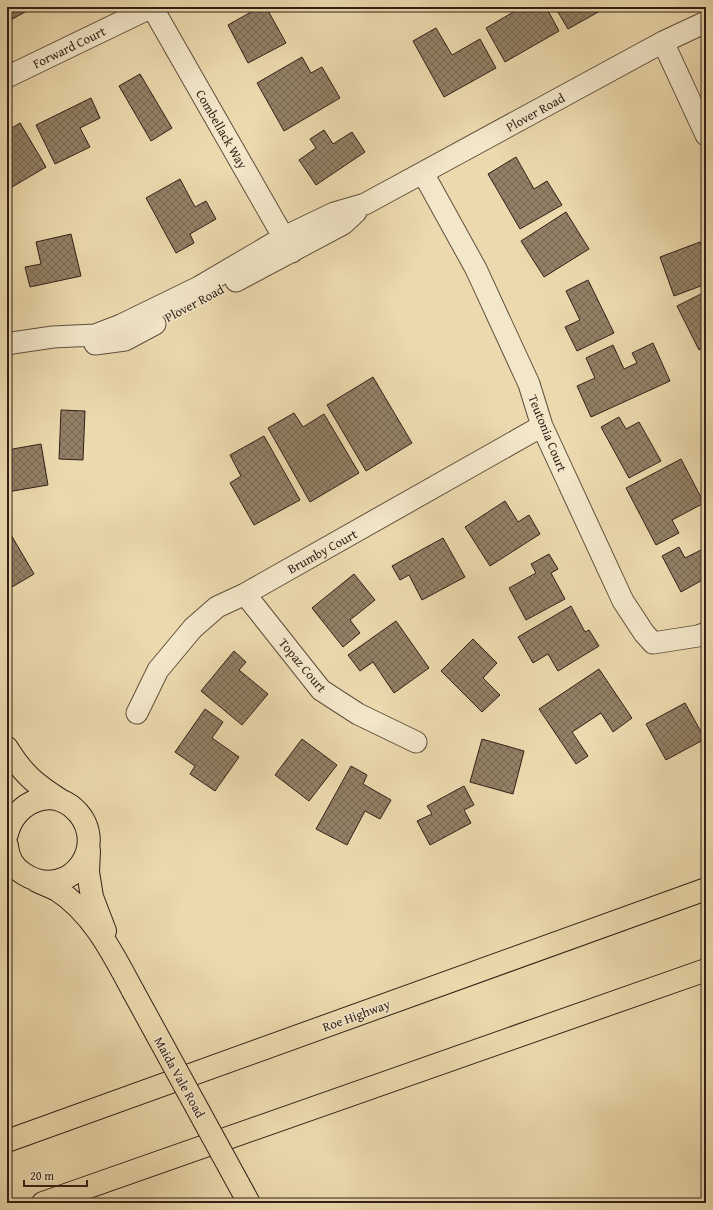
<svg xmlns="http://www.w3.org/2000/svg" width="713" height="1210" font-family="'Gentium Book Plus',serif">
	<style>
		.building { fill: url(#building-cross-hatch); stroke: #311f17 }
		.lines { fill: none; stroke-linecap: round; stroke-linejoin: round }
		.minor-casing { stroke: #604e3d; stroke-width: 23 }
		.major-casing { stroke: #311f17; stroke-width: 24 }
		.highway-casing { stroke: #311f17; stroke-width: 24 }
		.minor { stroke: #f3e7ca; stroke-width: 21 }
		.major { stroke: #ecdaae; stroke-width: 22 }
		.highway { stroke: #ecdaae; stroke-width: 22 }
		.major-bridge-casing { stroke: #311f17; stroke-width: 24; stroke-linecap: butt }
		.major-bridge { stroke: #ecdaae; stroke-width: 22 }
		.labels { text-anchor: middle; stroke-width: 3; stroke-linejoin: round; paint-order: stroke }
		.street-label { font-size: 13px; fill: #311f17; stroke: #f3e7ca }
	</style>
	<defs>
		<pattern id="building-cross-hatch" width="8" height="8" patternUnits="userSpaceOnUse"><rect width="8" height="8" fill="#928066"/><path d="M0 0l8 8M0 8l8-8" fill="none" stroke="#786853"/></pattern>
	</defs>
	<rect width="100%" height="100%" fill="#ecdaae"/>
	<filter id="stains"><feTurbulence type="fractalNoise" baseFrequency=".005" numOctaves="4"/><feColorMatrix values="0 0 0 0 .2 0 0 0 0 .09 0 0 0 0 .02 0 0 0 .5 -.17"/></filter>
	<radialGradient id="worn" r=".72"><stop offset=".6" stop-color="#630" stop-opacity="0"/><stop offset="1" stop-color="#630" stop-opacity=".3"/></radialGradient>
	<path class="building" d="M 7,7 L 34,7 L 7,22 Z
		M 260,7 L 266,7 L 286,43 L 248,63 L 228,25 Z
		M 522,7 L 546,7 L 559,31 L 505,62 L 486,28 Z
		M 555,7 L 607,7 L 568,29 Z
		M 436,28 L 452,55 L 480,39 L 496,68 L 444,97 L 413,41 Z
		M 302,57 L 311,73 L 322,67 L 340,98 L 284,131 L 257,83 Z
		M 140,74 L 172,128 L 151,141 L 119,86 Z
		M 91,98 L 100,118 L 80,128 L 90,147 L 55,164 L 36,125 Z
		M 20,123 L 46,167 L 7,190 L 7,131 Z
		M 324,130 L 333,144 L 352,132 L 365,152 L 316,185 L 299,160 L 316,148 L 310,139 Z
		M 516,157 L 534,189 L 547,181 L 562,205 L 520,229 L 488,174 Z
		M 180,179 L 195,207 L 206,201 L 216,219 L 190,234 L 194,243 L 176,253 L 146,198 Z
		M 566,212 L 589,249 L 544,277 L 521,241 Z
		M 71,234 L 81,276 L 30,287 L 25,267 L 41,264 L 36,242 Z
		M 700,242 L 706,256 L 706,284 L 674,296 L 660,257 Z
		M 588,280 L 614,333 L 577,351 L 565,327 L 580,320 L 566,291 Z
		M 703,293 L 706,298 L 706,346 L 699,350 L 677,306 Z
		M 653,343 L 670,381 L 591,417 L 577,386 L 595,378 L 586,358 L 613,345 L 624,369 L 637,363 L 632,353 Z
		M 373,377 L 412,443 L 366,471 L 327,405 Z
		M 61,410 L 85,411 L 83,460 L 59,459 Z
		M 294,413 L 303,427 L 324,414 L 359,473 L 310,502 L 268,428 Z
		M 619,417 L 626,429 L 639,422 L 661,461 L 629,478 L 601,427 Z
		M 264,436 L 300,500 L 254,525 L 230,483 L 241,476 L 230,455 Z
		M 41,444 L 48,485 L 7,492 L 7,450 Z
		M 681,459 L 704,503 L 672,520 L 679,533 L 656,545 L 626,488 Z
		M 505,501 L 518,522 L 529,515 L 540,534 L 490,566 L 465,527 Z
		M 7,528 L 34,574 L 7,590 Z
		M 443,538 L 465,577 L 422,600 L 409,575 L 400,580 L 392,566 Z
		M 679,547 L 685,558 L 701,550 L 706,559 L 706,578 L 681,592 L 662,556 Z
		M 549,554 L 558,569 L 551,573 L 565,599 L 526,620 L 509,588 L 536,573 L 531,564 Z
		M 354,574 L 375,600 L 350,620 L 360,633 L 343,647 L 312,608 Z
		M 571,606 L 585,632 L 589,630 L 599,646 L 558,671 L 548,654 L 533,663 L 518,637 Z
		M 396,621 L 429,668 L 394,693 L 373,662 L 360,671 L 348,655 Z
		M 473,639 L 497,663 L 483,678 L 500,695 L 482,712 L 441,671 Z
		M 234,651 L 246,662 L 239,670 L 268,694 L 242,725 L 201,691 Z
		M 599,669 L 632,718 L 613,732 L 601,713 L 572,732 L 588,756 L 576,764 L 539,709 Z
		M 685,703 L 705,739 L 666,760 L 646,724 Z
		M 205,709 L 223,722 L 212,738 L 239,757 L 215,791 L 190,774 L 195,766 L 175,752 Z
		M 302,739 L 337,765 L 309,801 L 275,775 Z
		M 482,739 L 524,751 L 513,794 L 470,782 Z
		M 351,766 L 367,775 L 363,784 L 391,800 L 380,819 L 365,811 L 347,845 L 316,829 Z
		M 464,786 L 474,805 L 464,810 L 471,823 L 430,845 L 417,821 L 432,814 L 427,806 Z"/>
	<g class="lines">
		<g class="minor-casing">
			<path id="minor" d="M 663,42 L 706,135
				M 7,77 L 152,7 L 292,252
				M 423,173 L 476,269 L 529,384 L 542,426 L 623,601 L 644,633 L 653,643 L 698,636 L 706,633
				M 236,281 L 343,224 L 356,212
				M 95,344 L 125,340 L 155,324
				M 7,345 L 12,343 L 53,337 L 95,335 L 121,325 L 199,287 L 284,237 L 334,213 L 365,204 L 663,42 L 706,22
				M 245,594 L 321,690 L 358,714 L 416,742
				M 137,713 L 158,670 L 193,628 L 217,607 L 245,594 L 542,426"/>
		</g>
		<g class="major-casing">
			<path id="major" d="M 7,748 C 23,774 36,785 62,801
				M 7,834 C 13,806 46,787 71,806 C 114,840 71,904 24,874 C 14,868 8,857 7,846
				M 89,850 L 88,872 L 92,897 L 105,931
				M 37,881 C 43,884 51,887 57,890 C 93,913 113,954 133,991"/>
		</g>
		<g class="highway-casing">
			<path id="highway" d="M 7,830 L 8,829
				M 7,1141 L 706,889
				M 43,1203 L 706,970"/>
		</g>
		<use href="#minor" class="minor"/>
		<use href="#major" class="major"/>
		<use href="#highway" class="highway"/>
		<g class="major-bridge-casing">
			<path id="major-bridge" d="M 133,991 L 249,1203"/>
		</g>
		<use href="#major-bridge" class="major-bridge"/>
	</g>
	<g class="labels">
		<g class="street-label">
			<text transform="translate(69 47) rotate(-26)" y="5">Forward Court</text>
			<text transform="translate(535 112) rotate(-29)" y="5">Plover Road</text>
			<text transform="translate(222 129) rotate(60)" y="5">Combellack Way</text>
			<text transform="translate(194 303) rotate(-28)" y="5">Plover Road</text>
			<text transform="translate(548 433) rotate(68)" y="5">Teutonia Court</text>
			<text transform="translate(322 551) rotate(-29)" y="5">Brumby Court</text>
			<text transform="translate(303 665) rotate(50)" y="5">Topaz Court</text>
			<text transform="translate(356 1015) rotate(-20)" y="5">Roe Highway</text>
			<text transform="translate(180 1077) rotate(61)" y="5">Maida Vale Road</text>
		</g>
	</g>
	<rect width="713" height="1210" fill="none" stroke="#ecdaae" stroke-width="24"/>
	<rect x="8" y="8" width="697" height="1194" fill="none" stroke="#311f17" stroke-width="2"/>
	<rect x="12" y="12" width="689" height="1186" fill="none" stroke="#311f17"/>
	<path d="M24 1180v6h63v-6" fill="none" stroke="#311f17" stroke-width="2"/>
	<text x="30" y="1180" font-size="12" fill="#311f17" stroke="#f3e7ca" stroke-width="3" paint-order="stroke">20 m</text>
	<rect width="100%" height="100%" filter="url(#stains)"/>
	<rect width="100%" height="100%" fill="url(#worn)"/>
</svg>
